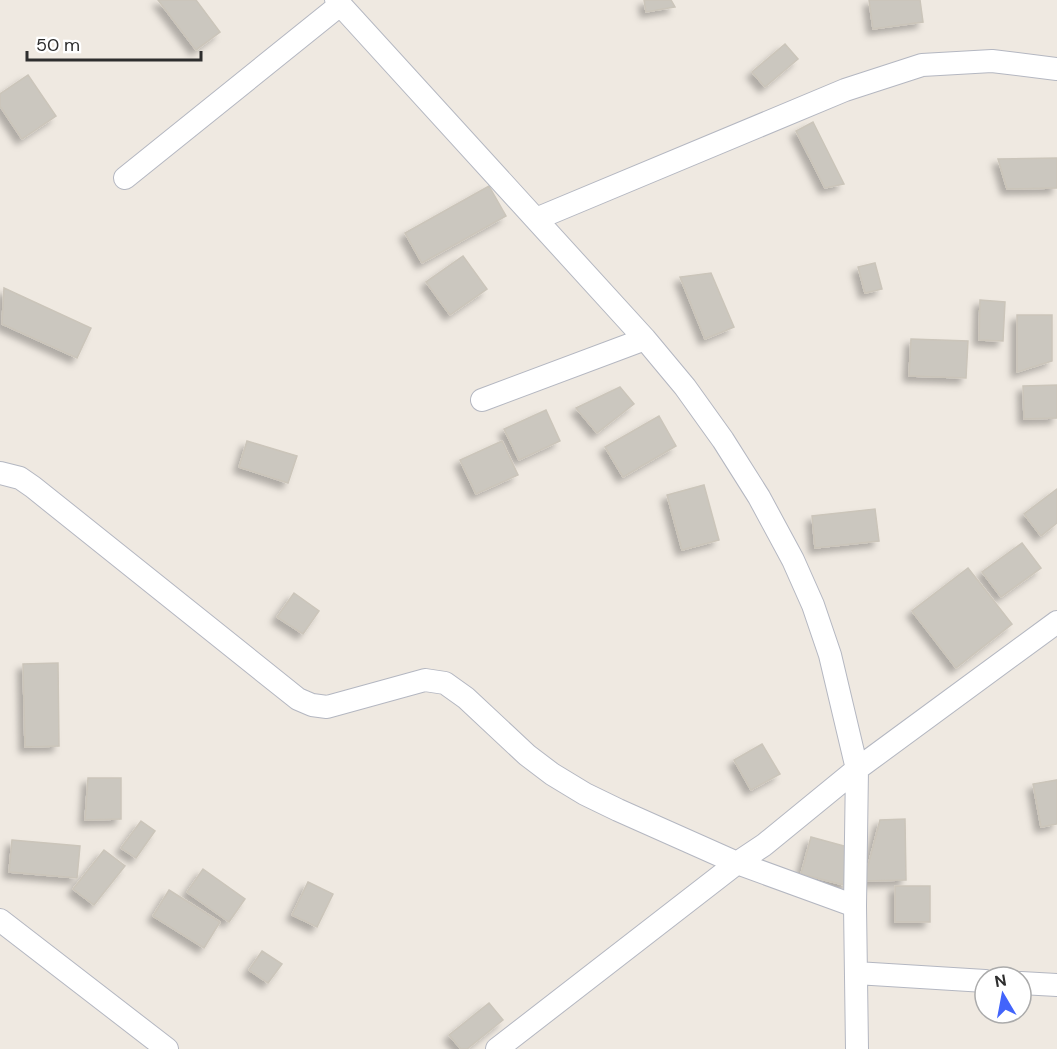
<svg xmlns="http://www.w3.org/2000/svg" width="1057" height="1049" font-family="'DM Sans',sans-serif">
	<style>
		.building { fill: #cbc7bf; stroke: #cbc5ba; stroke-width: 1.5; filter: url(#shadow) }
		.lines { fill: none; stroke-linecap: round; stroke-linejoin: round }
		.minor-casing { stroke: #b4b7c1; stroke-width: 24 }
		.minor { stroke: #fff; stroke-width: 22 }
	</style>
	<defs>
		<filter id="shadow"><feDropShadow dx="-5.5" dy="5.5" stdDeviation="3" flood-color="#0004"/></filter>
	</defs>
	<rect width="100%" height="100%" fill="#efe9e1"/>
	<path class="building" d="M 158,0 L 196,0 L 220,32 L 196,50 Z
		M 644,0 L 671,0 L 675,7 L 646,12 Z
		M 869,0 L 920,0 L 923,22 L 873,29 Z
		M 785,44 L 798,59 L 765,87 L 752,72 Z
		M 28,75 L 56,116 L 22,139 L 0,106 L 0,94 Z
		M 813,122 L 844,184 L 825,188 L 796,131 Z
		M 1057,158 L 1057,188 L 1007,189 L 998,159 Z
		M 489,186 L 506,216 L 422,263 L 405,233 Z
		M 463,256 L 487,289 L 450,315 L 426,282 Z
		M 875,263 L 882,289 L 865,293 L 858,267 Z
		M 711,273 L 734,327 L 705,339 L 680,277 Z
		M 4,288 L 91,328 L 77,358 L 2,324 Z
		M 980,300 L 1005,302 L 1003,341 L 979,340 Z
		M 1017,315 L 1052,315 L 1052,361 L 1017,372 Z
		M 911,339 L 968,341 L 966,378 L 909,376 Z
		M 1057,385 L 1057,418 L 1024,419 L 1023,386 Z
		M 620,387 L 634,404 L 597,433 L 576,408 Z
		M 546,410 L 560,441 L 519,460 L 504,429 Z
		M 659,416 L 676,446 L 623,477 L 605,447 Z
		M 247,441 L 297,456 L 288,483 L 239,467 Z
		M 502,441 L 518,475 L 476,494 L 460,460 Z
		M 704,485 L 719,540 L 682,550 L 667,495 Z
		M 1057,489 L 1057,523 L 1041,536 L 1024,514 Z
		M 875,509 L 879,541 L 815,548 L 812,516 Z
		M 1022,543 L 1041,568 L 1001,597 L 982,572 Z
		M 968,568 L 1012,624 L 956,668 L 912,611 Z
		M 294,593 L 319,611 L 303,634 L 277,617 Z
		M 58,663 L 59,746 L 25,747 L 23,664 Z
		M 762,744 L 780,774 L 751,790 L 734,760 Z
		M 88,778 L 121,778 L 121,819 L 85,820 Z
		M 1057,780 L 1057,824 L 1041,827 L 1033,784 Z
		M 905,819 L 906,880 L 864,881 L 880,820 Z
		M 141,821 L 155,831 L 136,858 L 121,848 Z
		M 811,837 L 848,847 L 848,886 L 801,874 Z
		M 12,840 L 80,846 L 77,878 L 9,872 Z
		M 104,850 L 125,866 L 94,905 L 73,889 Z
		M 203,869 L 245,899 L 229,922 L 187,892 Z
		M 308,882 L 333,894 L 317,927 L 292,915 Z
		M 895,886 L 930,886 L 930,922 L 895,922 Z
		M 169,890 L 220,922 L 204,948 L 153,916 Z
		M 262,951 L 282,964 L 268,983 L 249,970 Z
		M 489,1003 L 503,1020 L 467,1049 L 461,1049 L 449,1035 Z"/>
	<g class="lines">
		<g class="minor-casing">
			<path id="minor" d="M 336,0 L 645,339 L 685,387 L 723,440 L 759,497 L 793,560 L 813,605 L 830,655 L 857,769 L 855,906 L 857,1049
				M 125,178 L 340,5
				M 536,219 L 845,90 L 922,65 L 992,61 L 1057,69
				M 482,400 L 645,339
				M 0,473 L 20,478 L 33,487 L 298,699 L 312,705 L 327,707 L 425,680 L 445,683 L 466,698 L 527,755 L 552,774 L 585,794 L 618,810 L 737,863 L 855,906
				M 0,920 L 167,1049
				M 856,973 L 985,981
				M 1021,983 L 1057,985
				M 497,1049 L 737,863 L 764,845 L 857,769 L 1057,622"/>
		</g>
		<use href="#minor" class="minor"/>
	</g>
	<g transform="translate(1003 995) rotate(350)"><circle r="28" fill="#ffffff" stroke="#ababab" stroke-width="1.5"/>
	<path d="M0-4.5L10 22L0 15L-10 22Z" fill="#4264fb"/>
	<text y="-9" font-size="16" font-weight="bold" text-anchor="middle" fill="#2e2e2e">N</text>
	</g>
	<path d="M27 51v9h174v-9" fill="none" stroke="#2e2e2e" stroke-width="3"/>
	<text x="36" y="51" font-size="18" fill="#2e2e2e" stroke="#ffffff" stroke-width="4.5" paint-order="stroke">50 m</text>
</svg>
